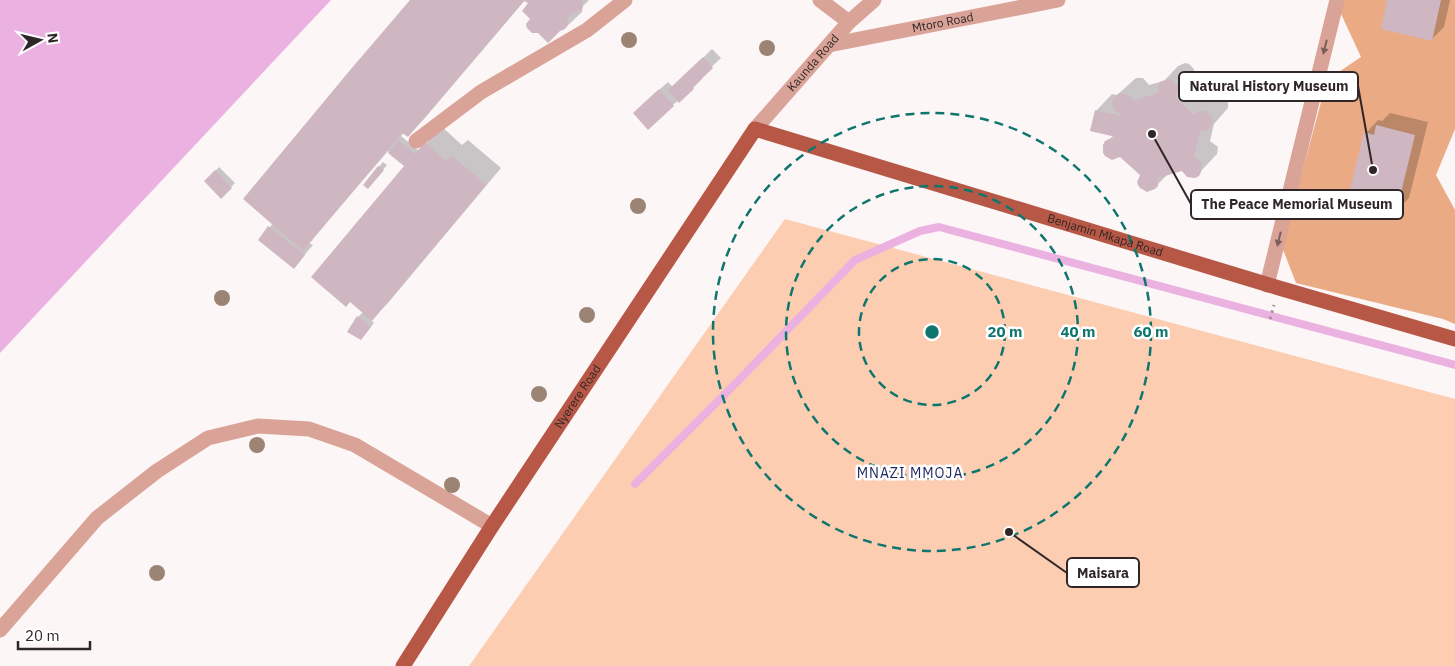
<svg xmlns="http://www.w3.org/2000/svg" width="1455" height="666" font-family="'IBM Plex Sans',sans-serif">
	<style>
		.green { fill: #fdcdb1 }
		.forest { fill: #e9aa84 }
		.water { fill: #ebb2e1 }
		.shadow { fill: #0003 }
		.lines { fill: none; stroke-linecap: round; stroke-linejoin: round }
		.stream { stroke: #ebb2e1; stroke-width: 8 }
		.building { fill: #cfb7c1 }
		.path { stroke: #9e9697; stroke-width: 3; stroke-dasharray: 2.5 4; stroke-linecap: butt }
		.lane { stroke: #daa398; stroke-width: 15 }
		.street { stroke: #daa398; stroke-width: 15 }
		.primary { stroke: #b75846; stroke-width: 15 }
		.tree { fill: #9c8474 }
		.oneway { fill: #7c5e5a }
		.ring { fill: none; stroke: #0f766e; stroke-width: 2.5; stroke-dasharray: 9 6 }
		.labels { text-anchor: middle; stroke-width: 5; stroke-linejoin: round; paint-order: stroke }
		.street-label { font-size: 12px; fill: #302627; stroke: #fff }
		.neighbourhood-label { font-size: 14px; letter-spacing: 1px; fill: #1f2860; stroke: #fff }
		.centre { fill: #0f766e; stroke: #fff; stroke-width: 2.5 }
		.ring-label { font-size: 15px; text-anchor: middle; font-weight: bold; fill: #0f766e; stroke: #fff; stroke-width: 5; stroke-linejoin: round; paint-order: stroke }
		.leader { fill: none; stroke: #302627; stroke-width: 2 }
		.callout-dot { fill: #302627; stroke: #fff; stroke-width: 2 }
		.callout { fill: #fff; stroke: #302627; stroke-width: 2 }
		.callout-label { font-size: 14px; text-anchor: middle; font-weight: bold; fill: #302627 }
	</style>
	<rect width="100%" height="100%" fill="#fcf6f7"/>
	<path class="green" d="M 785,219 L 1455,399 L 1455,666 L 469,666 Z"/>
	<path class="forest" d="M 1338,0 L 1455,0 L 1455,129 L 1436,175 L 1455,210 L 1455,324 L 1443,319 L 1296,283 L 1282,247 L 1327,80 L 1361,57 L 1336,3 Z"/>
	<path class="water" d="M 0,0 L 331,0 L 0,353 Z"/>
	<path class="shadow" d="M 412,0 L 525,0 L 424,119 L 408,136 L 404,132 L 401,136 L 419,151 L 442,127 L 462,145 L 468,140 L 501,168 L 388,303 L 371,320 L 374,323 L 361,339 L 358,317 L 363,312 L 409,162 L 404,165 L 388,151 L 309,243 L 313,245 L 294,267 L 260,240 L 273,223 Z
		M 525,0 L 589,0 L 583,6 L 582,12 L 565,28 L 532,19 L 530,2 Z
		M 1388,0 L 1450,0 L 1444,27 L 1432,39 Z
		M 712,49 L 721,58 L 701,77 L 702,79 L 693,88 L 673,105 L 643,104 L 668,82 L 673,87 Z
		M 1185,63 L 1189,64 L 1194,69 L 1194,73 L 1191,81 L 1211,99 L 1219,95 L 1223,95 L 1228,101 L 1228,108 L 1214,124 L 1210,141 L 1218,147 L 1217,154 L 1201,171 L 1182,169 L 1168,174 L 1157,185 L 1141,174 L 1106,142 L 1114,135 L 1096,111 L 1112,94 L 1117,95 L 1136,78 L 1143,78 L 1149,85 L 1164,81 L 1178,66 Z
		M 1390,113 L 1428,122 L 1409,198 L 1396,211 L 1366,133 L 1378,120 L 1382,121 Z
		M 383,162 L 387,165 L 372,183 L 364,184 Z
		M 219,167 L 235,183 L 221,197 L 206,181 Z"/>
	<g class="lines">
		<path class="stream" d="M 635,484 L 737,382 L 855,260 L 920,231 L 939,227 L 1455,365"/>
	</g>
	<path class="building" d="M 410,0 L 582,0 L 583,4 L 581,10 L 573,13 L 567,19 L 568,25 L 565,29 L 560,31 L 548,43 L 538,33 L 532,33 L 527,28 L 526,24 L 530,19 L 522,11 L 528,3 L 524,1 L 408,137 L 402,133 L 303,251 L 243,199 L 351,69 Z
		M 1387,0 L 1441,0 L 1432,41 L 1381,29 Z
		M 703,57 L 713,68 L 693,87 L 694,89 L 679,103 L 668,90 Z
		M 1168,79 L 1172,80 L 1178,86 L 1178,90 L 1175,97 L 1194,115 L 1198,111 L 1206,111 L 1212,117 L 1213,122 L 1209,130 L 1200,131 L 1194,157 L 1199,160 L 1202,163 L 1201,172 L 1199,176 L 1195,178 L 1187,177 L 1182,171 L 1158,178 L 1158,186 L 1155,189 L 1147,192 L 1140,188 L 1138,185 L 1137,182 L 1140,175 L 1120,157 L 1112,160 L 1105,156 L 1103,153 L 1103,145 L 1105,141 L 1109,139 L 1115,139 L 1116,137 L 1090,131 L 1095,110 L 1120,116 L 1121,114 L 1115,111 L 1112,104 L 1112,100 L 1119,93 L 1127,94 L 1130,96 L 1133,101 L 1158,93 L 1158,86 L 1160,82 Z
		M 659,89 L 674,106 L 648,130 L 633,113 Z
		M 1376,125 L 1415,135 L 1396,213 L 1357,203 L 1359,192 L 1350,190 L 1364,132 L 1374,135 Z
		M 398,140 L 415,154 L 425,142 L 446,161 L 451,155 L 486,185 L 372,321 L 350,302 L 346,307 L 311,277 L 404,166 L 388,153 Z
		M 378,166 L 384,170 L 368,189 L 363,185 Z
		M 215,170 L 232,188 L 221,199 L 204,181 Z
		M 268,226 L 305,255 L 294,269 L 258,240 Z
		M 357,316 L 371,327 L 361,340 L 347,332 Z"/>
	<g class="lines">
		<path class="path" d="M 1270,319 L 1274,305"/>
		<path class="lane" d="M 820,0 L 849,22
			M 416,141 L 481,92 L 587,30 L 625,0
			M 0,630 L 97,518 L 157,471 L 208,438 L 258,426 L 309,429 L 355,445 L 492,526"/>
		<g class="street">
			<path id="s1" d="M 829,45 L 1058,0"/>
			<path id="s2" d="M 755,129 L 849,22 L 874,0"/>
			<path d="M 1267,285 L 1337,0"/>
		</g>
		<path class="primary" id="s3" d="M 403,666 L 492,526 L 755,129 L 1279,288 L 1455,339"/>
	</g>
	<g class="tree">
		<circle cx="629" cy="40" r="8"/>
		<circle cx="767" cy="48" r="8"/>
		<circle cx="638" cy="206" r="8"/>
		<circle cx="222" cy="298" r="8"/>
		<circle cx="587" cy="315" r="8"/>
		<circle cx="539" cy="394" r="8"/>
		<circle cx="257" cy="445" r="8"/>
		<circle cx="452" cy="485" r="8"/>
		<circle cx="157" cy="573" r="8"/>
	</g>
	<defs><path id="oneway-solid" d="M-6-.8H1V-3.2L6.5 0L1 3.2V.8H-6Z" transform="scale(1.25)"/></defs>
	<g class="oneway">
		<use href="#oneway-solid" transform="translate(1325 47) rotate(104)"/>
		<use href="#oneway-solid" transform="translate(1279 239) rotate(104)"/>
	</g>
	<g class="ring">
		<circle cx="932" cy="332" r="73"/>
		<circle cx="932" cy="332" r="146"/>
		<circle cx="932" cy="332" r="219"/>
	</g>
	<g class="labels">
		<g class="street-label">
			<text dy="4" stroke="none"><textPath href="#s1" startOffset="116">Mtoro Road</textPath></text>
			<text dy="4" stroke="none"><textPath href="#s2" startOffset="88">Kaunda Road</textPath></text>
			<text dy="4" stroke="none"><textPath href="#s3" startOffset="1008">Benjamin Mkapa Road</textPath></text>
			<text dy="4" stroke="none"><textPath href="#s3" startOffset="321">Nyerere Road</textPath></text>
		</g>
		<g class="neighbourhood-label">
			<text x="910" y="478">MNAZI MMOJA</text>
		</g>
	</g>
	<circle cx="932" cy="332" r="8" class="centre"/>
	<g class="ring-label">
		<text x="1005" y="337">20 m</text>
		<text x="1078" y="337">40 m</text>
		<text x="1151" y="337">60 m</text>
	</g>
	<path class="leader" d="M1373 170L1358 86M1152 134L1191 204M1009 532L1067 573"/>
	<g class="callout-dot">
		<circle cx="1373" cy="170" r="5"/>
		<circle cx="1152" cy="134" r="5"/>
		<circle cx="1009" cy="532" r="5"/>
	</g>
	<g class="callout">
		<rect x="1179" y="72" width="179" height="29" rx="5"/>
		<rect x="1191" y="190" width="212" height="29" rx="5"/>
		<rect x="1067" y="558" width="72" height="29" rx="5"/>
	</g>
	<g class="callout-label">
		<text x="1269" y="91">Natural History Museum</text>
		<text x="1297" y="209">The Peace Memorial Museum</text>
		<text x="1103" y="578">Maisara</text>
	</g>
	<g transform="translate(40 40) rotate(82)" stroke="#ffffff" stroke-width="4" paint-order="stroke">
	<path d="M0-4L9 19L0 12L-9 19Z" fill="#302627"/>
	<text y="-8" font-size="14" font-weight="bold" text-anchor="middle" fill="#302627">N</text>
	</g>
	<path d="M18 641v8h72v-8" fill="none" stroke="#302627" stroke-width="2.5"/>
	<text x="25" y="641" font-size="15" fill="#302627" stroke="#ffffff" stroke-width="4" paint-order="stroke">20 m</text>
</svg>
